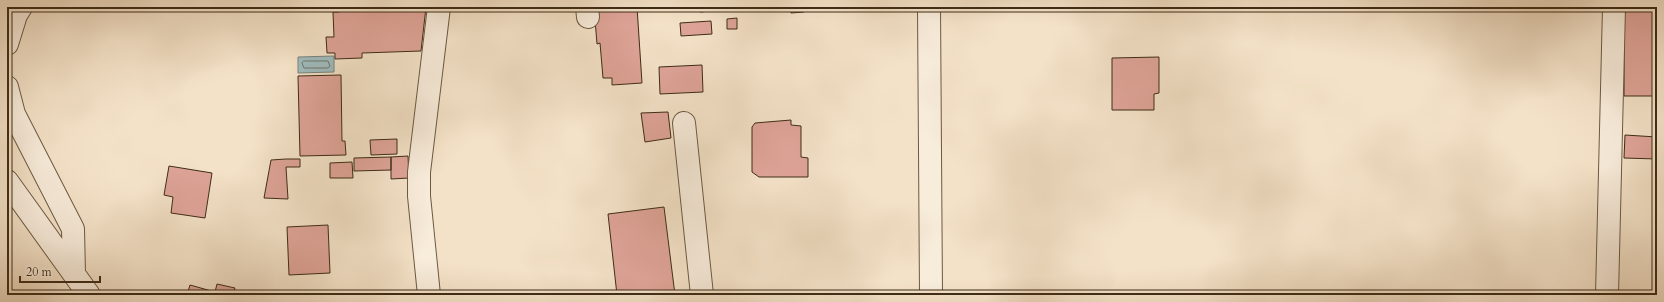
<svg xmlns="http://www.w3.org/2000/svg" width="1664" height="302" font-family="Cardo,serif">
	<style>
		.water { fill: #9fbcbf; stroke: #78827c }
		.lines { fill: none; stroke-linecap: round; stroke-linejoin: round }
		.shore { stroke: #6e746b; stroke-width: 1 }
		.building { fill: #dfa498; stroke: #3d2c17 }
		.minor-casing { stroke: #6b5a43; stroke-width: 24 }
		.minor { stroke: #f8ecdb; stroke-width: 22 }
	</style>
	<rect width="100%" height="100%" fill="#f4e2c8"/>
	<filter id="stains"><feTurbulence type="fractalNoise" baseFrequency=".005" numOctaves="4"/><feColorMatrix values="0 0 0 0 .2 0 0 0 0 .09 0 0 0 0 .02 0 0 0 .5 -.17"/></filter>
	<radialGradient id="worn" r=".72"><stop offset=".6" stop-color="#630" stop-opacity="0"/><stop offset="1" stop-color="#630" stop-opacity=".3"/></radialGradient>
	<path class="water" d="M 334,56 L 334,72 L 298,73 L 298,57 Z"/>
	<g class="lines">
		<path class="shore" d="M 304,61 L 328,61 L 330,66 L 328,68 L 304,68 L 302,63 Z"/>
	</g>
	<path class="building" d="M 339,7 L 426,7 L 421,51 L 362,53 L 362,58 L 335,59 L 335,53 L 327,53 L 326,37 L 334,37 L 333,12 L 339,12 Z
		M 594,7 L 637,7 L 642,83 L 612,85 L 612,78 L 603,78 L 600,43 L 597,44 Z
		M 700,7 L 710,7 L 710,11 L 700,12 Z
		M 790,7 L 803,7 L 804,12 L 791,13 Z
		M 1624,7 L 1657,7 L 1657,14 L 1653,15 L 1653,96 L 1624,96 Z
		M 737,18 L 737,29 L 727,29 L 727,19 Z
		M 711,21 L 712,34 L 681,36 L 680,23 Z
		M 1159,57 L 1159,93 L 1154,94 L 1154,110 L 1112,110 L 1112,58 Z
		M 702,65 L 703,92 L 660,94 L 659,67 Z
		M 341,75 L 342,141 L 345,141 L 346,155 L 300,156 L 298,76 Z
		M 668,112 L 671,138 L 645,142 L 641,113 Z
		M 791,120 L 791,125 L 801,126 L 801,157 L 808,158 L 808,177 L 759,177 L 752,172 L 752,127 L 755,123 Z
		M 1625,135 L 1657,137 L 1657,159 L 1624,158 Z
		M 397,139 L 397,154 L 371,155 L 370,140 Z
		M 408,156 L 409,178 L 391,179 L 391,157 Z
		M 391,157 L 391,170 L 354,171 L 354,158 Z
		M 286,159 L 300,159 L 300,167 L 286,167 L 288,199 L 264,198 L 271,160 Z
		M 352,162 L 353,178 L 330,178 L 330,163 Z
		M 169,166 L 212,173 L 205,218 L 171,213 L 173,197 L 164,195 Z
		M 664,207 L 675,295 L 617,295 L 608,214 Z
		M 328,225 L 330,273 L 289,275 L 287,227 Z
		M 217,284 L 235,288 L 233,295 L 187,295 L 190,285 L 215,292 Z
		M 813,292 L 813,295 L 791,295 Z
		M 1118,294 L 1161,294 L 1161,295 L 1118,295 Z"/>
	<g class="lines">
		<g class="minor-casing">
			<path id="minor" d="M 587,7 L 588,17
				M 929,7 L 931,295
				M 7,44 L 16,15 L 21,7
				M 7,87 L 14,114 L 73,229 L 74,274
				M 684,123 L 702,295
				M 7,181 L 89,295
				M 429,295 L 419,196 L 419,172 L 439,7
				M 1607,295 L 1614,7"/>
		</g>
		<use href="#minor" class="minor"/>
	</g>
	<rect width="1664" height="302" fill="none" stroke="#f4e2c8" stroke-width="24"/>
	<rect x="8" y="8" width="1648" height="286" fill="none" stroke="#3d2c17" stroke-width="2"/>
	<rect x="12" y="12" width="1640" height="278" fill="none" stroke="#3d2c17"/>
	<path d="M20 276v6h80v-6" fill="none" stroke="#3d2c17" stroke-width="2"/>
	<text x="26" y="276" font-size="12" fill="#3d2c17" stroke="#f8ecdb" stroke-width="3" paint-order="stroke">20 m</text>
	<rect width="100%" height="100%" filter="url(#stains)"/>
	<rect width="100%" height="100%" fill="url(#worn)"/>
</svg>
